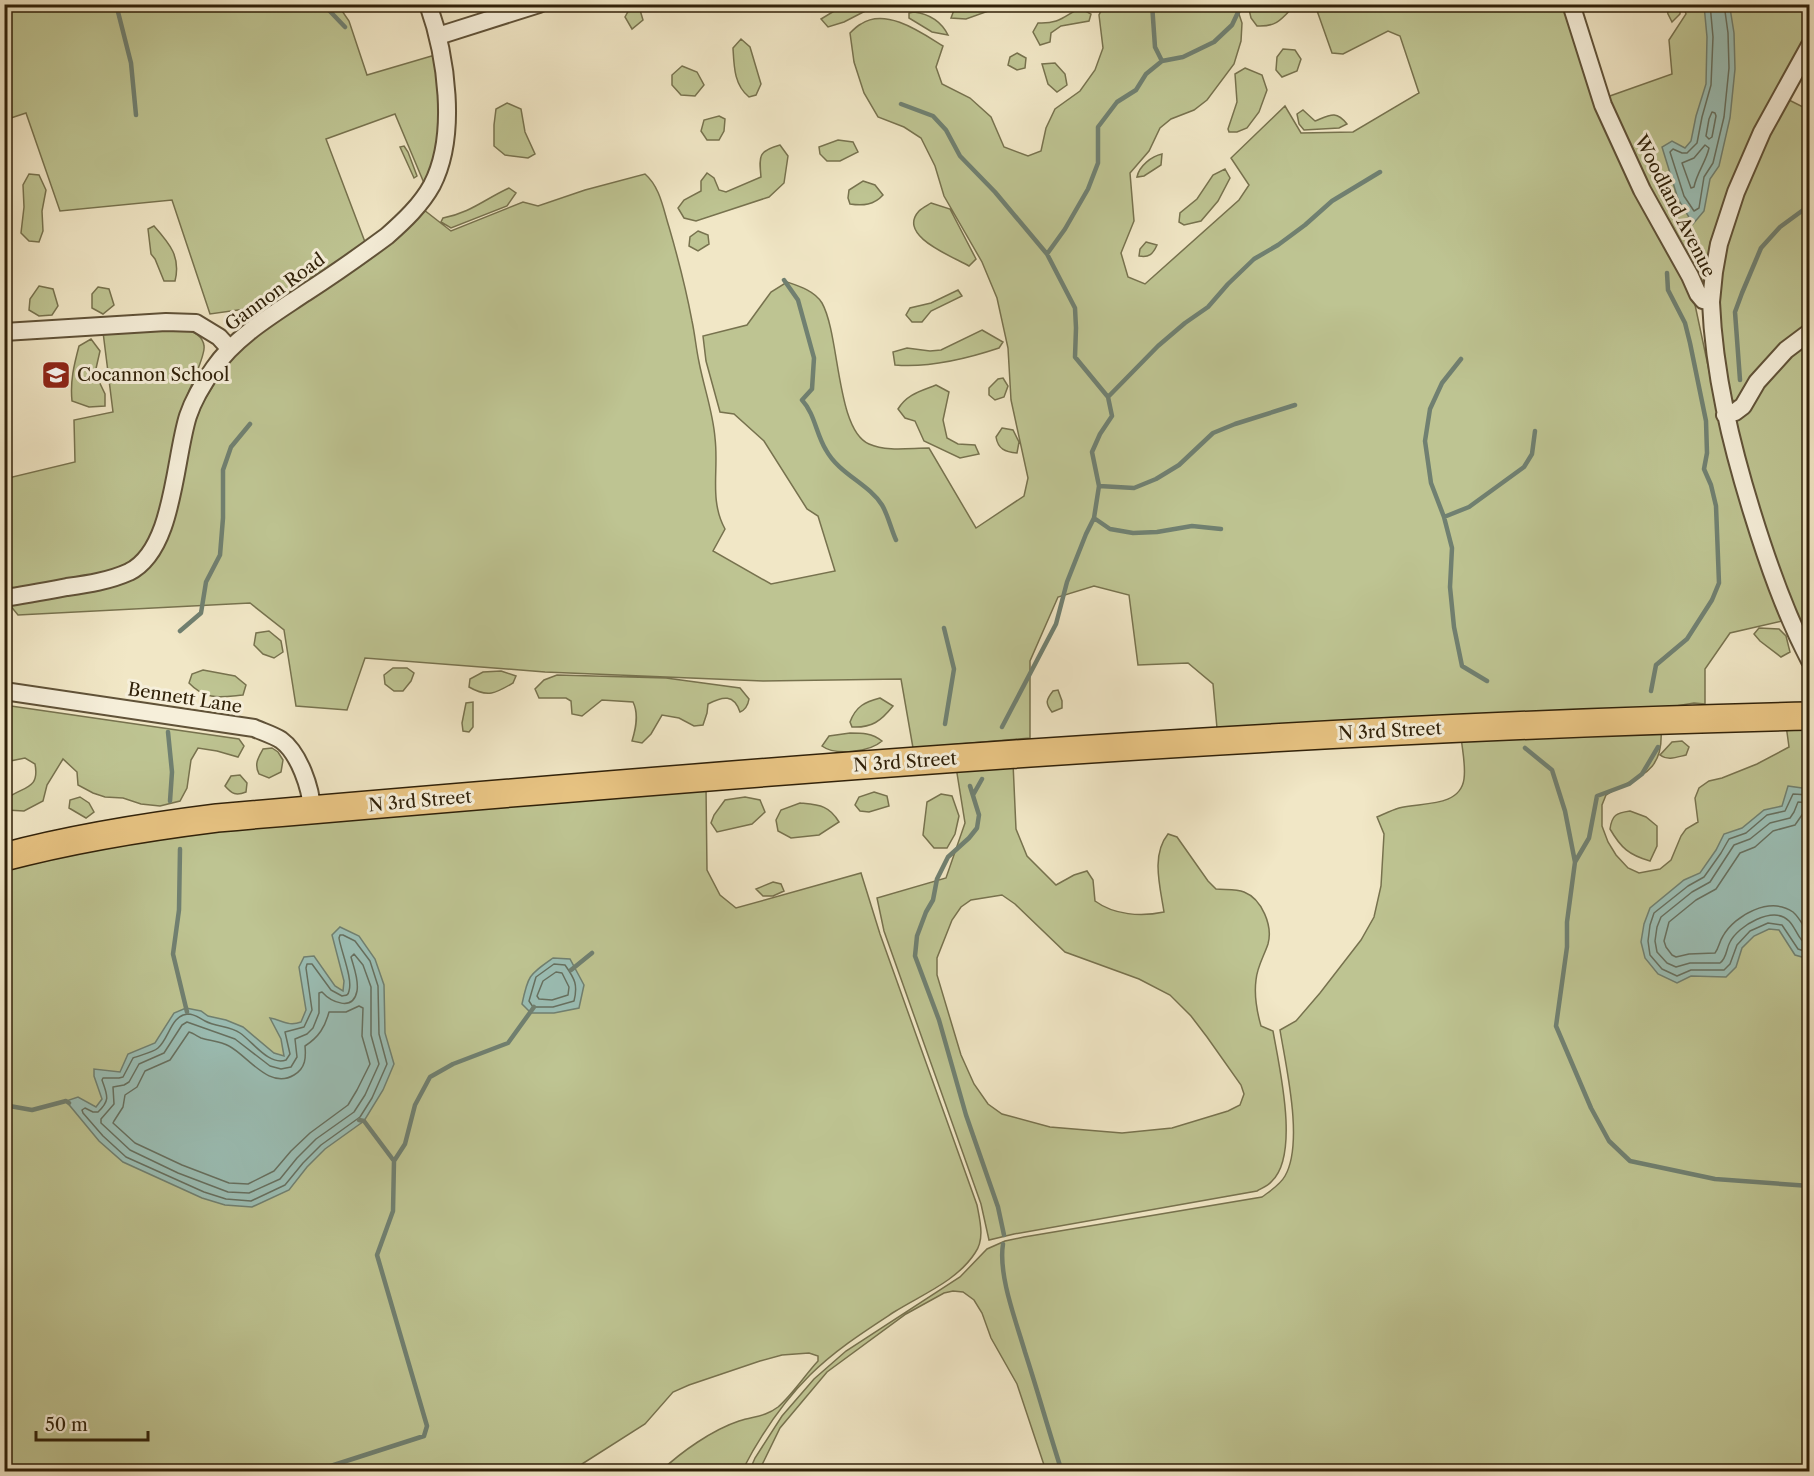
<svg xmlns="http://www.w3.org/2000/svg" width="1814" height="1476" font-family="'Libre Caslon Text',serif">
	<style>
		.green { fill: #bec492; stroke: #77724e; stroke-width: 1.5; fill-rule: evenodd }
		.water { fill: #9bbfb6; stroke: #708071; stroke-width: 1.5 }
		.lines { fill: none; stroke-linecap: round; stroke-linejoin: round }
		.shore { stroke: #667060; stroke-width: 1.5 }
		.stream { stroke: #708071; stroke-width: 4.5 }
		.minor-casing { stroke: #605238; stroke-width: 20 }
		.primary-casing { stroke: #302109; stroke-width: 30 }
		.minor { stroke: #f6efda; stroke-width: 16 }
		.primary { stroke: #e8c483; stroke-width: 27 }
		.labels { text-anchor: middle; stroke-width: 6; stroke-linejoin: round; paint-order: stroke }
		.street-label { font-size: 18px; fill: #302109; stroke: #f6efda }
		.poi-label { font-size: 18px; fill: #302109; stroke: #f6efda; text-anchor: start }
	</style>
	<rect width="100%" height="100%" fill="#f1e7c6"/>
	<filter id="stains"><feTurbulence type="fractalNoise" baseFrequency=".00333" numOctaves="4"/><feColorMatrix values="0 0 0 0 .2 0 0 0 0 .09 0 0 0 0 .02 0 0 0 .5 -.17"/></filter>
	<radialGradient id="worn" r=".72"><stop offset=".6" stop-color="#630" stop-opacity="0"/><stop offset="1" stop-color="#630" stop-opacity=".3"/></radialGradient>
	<path class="green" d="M 1234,4 L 1236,5 L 1242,23 L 1241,41 L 1234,64 L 1207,100 L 1194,110 L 1171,119 L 1160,128 L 1149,151 L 1130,173 L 1134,221 L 1121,253 L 1128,277 L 1145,284 L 1239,200 L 1249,185 L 1231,158 L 1285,106 L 1301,133 L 1353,132 L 1419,93 L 1400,36 L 1388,31 L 1343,54 L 1332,53 L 1315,5 L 1565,4 L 1694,300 L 1717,408 L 1782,621 L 1730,633 L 1705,669 L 1705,704 L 1694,703 L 1670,707 L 1217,728 L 1213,684 L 1188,663 L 1138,665 L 1129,595 L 1094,586 L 1058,597 L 1030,661 L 1030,738 L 913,748 L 901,679 L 763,681 L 545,672 L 365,658 L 347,710 L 296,706 L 284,630 L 250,603 L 18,615 L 9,604 L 137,574 L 202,404 L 226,365 L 237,353 L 261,333 L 390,243 L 410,226 L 424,210 L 451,231 L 523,202 L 538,206 L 585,190 L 645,174 C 660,187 663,208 669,227 C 678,258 686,289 692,321 C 695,335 696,348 699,362 C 704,388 713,412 715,438 C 719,470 709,500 725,529 L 713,551 L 771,584 L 835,571 L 818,516 L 807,509 L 764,441 L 734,414 L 720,412 L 706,361 L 703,336 L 747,325 L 771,292 L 787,282 C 799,286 815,291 822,303 C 840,335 836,430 869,444 C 887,452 910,448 929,448 L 976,528 L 1024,496 L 1028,478 L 1011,400 L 1008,348 L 997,298 L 982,262 L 944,196 L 935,166 L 921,138 L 904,127 L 878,117 L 864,93 L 854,62 L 850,33 C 853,30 857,26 861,24 C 886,7 922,33 943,46 L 936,67 L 942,84 L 970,98 L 991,117 L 1004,147 L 1028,156 L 1041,151 L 1046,128 L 1055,109 L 1080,91 L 1095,70 L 1103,48 L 1099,15 L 1104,5 Z
		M 4,5 L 338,5 L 349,21 L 367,75 L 435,55 C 438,85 445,128 435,157 C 433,166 428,175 424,183 L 395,114 L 326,139 L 365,242 L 328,268 L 276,302 L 259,307 L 210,314 L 172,200 L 60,211 L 26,113 L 5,120 Z
		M 381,5 L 381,4 L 408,5 C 400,11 392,11 383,11 L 379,7 Z
		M 844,5 L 875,5 L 875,6 L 844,22 L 828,27 L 821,19 Z
		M 969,5 L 969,4 L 998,5 L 997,8 L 966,19 L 951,18 L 954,10 Z
		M 1248,5 L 1293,4 L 1293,7 C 1281,20 1276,27 1257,26 L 1251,18 Z
		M 1666,5 L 1680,5 L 1680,14 L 1672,22 L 1668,14 Z
		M 1683,5 L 1809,5 L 1809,36 L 1801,49 L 1729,192 L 1710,243 L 1704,282 L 1702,284 L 1645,184 L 1607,97 L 1672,74 L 1669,40 L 1686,14 Z
		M 630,8 L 640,10 L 643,20 L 632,29 L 625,17 Z
		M 1080,8 L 1091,14 L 1089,21 L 1061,26 L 1051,33 L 1050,42 L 1040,45 L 1033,32 L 1038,23 C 1059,24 1063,17 1080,8 Z
		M 914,12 C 929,14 941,21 948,35 L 932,32 L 909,18 L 909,13 Z
		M 741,39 L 750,47 L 761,84 L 756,95 L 749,97 C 734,85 734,66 733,48 Z
		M 1283,49 L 1295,50 L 1301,59 L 1297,71 L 1282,77 L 1276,70 L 1277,57 Z
		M 1017,53 L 1026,58 L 1025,68 L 1017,70 L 1008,65 L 1010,57 Z
		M 1055,63 L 1065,74 L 1067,85 L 1057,92 L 1048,84 L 1042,64 Z
		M 682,66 L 697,72 L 704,85 L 695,96 L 681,95 L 672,85 L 672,75 Z
		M 1245,68 L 1262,75 L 1267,90 L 1259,112 L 1247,128 L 1237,132 L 1229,132 L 1228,129 L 1237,102 L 1235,74 Z
		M 1787,99 L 1809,110 L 1809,326 L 1736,401 L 1731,400 C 1720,350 1714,296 1724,246 C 1735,196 1764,145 1787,99 Z
		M 507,103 L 521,109 L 525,132 L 535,154 L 528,158 L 505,155 L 494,146 L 494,125 L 496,109 Z
		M 1303,110 L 1315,121 C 1330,115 1336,110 1347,124 L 1339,128 L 1304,130 L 1299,124 L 1297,114 Z
		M 719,116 L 725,119 L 724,131 L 719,140 L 707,140 L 701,131 L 704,120 Z
		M 838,140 L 853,142 L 858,152 L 840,161 L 827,161 L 820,154 L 819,147 Z
		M 780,145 L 788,156 L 784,183 L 769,197 L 696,221 L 684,218 L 678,208 L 684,200 L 701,191 L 701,181 L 707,173 L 714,178 L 719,190 L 726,192 L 761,177 C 759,156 758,151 780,145 Z
		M 404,146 L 408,152 L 417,176 L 414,178 L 400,147 Z
		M 1162,154 L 1161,165 L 1144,176 L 1137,177 C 1139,166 1152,156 1162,154 Z
		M 1225,169 L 1230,178 L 1218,201 L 1201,221 L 1184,225 L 1179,222 L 1180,213 L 1197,199 L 1213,175 Z
		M 29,174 L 39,175 L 46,190 L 42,211 L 43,231 L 39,242 L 29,241 L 21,233 L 24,207 L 23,185 Z
		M 863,181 L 875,185 L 883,195 C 874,205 863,206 850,204 L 848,198 L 849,190 Z
		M 509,188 L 516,193 L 507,206 L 451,228 L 441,222 L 443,218 C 470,213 485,199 509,188 Z
		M 931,203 L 950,209 L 976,259 L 969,266 C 954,257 896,236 919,211 C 922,208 928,205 931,203 Z
		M 154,226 C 170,244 181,257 175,281 L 164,281 L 155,259 L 151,254 L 148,229 Z
		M 698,231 L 708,235 L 709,244 L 698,251 L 689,246 L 690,237 Z
		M 1146,242 L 1157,245 C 1153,254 1149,258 1139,256 L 1140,249 Z
		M 39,286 L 53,289 L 58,306 L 52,315 L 39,316 L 29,310 L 30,299 Z
		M 98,287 L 109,289 L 114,305 L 103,314 L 92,308 L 92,294 Z
		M 958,290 L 962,296 L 931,311 L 922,322 L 912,322 L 906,315 L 910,308 L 931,303 Z
		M 185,329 C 194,332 203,336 204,346 C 206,356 188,390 185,402 C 174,442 166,530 136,557 C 114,577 36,585 5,591 L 4,479 L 75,462 L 74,420 L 113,412 L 103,332 Z
		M 982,330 L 1003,342 L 999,348 C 966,359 930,368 895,365 L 893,352 L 907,348 L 930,351 L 941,350 Z
		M 1809,336 L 1809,641 L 1791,603 L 1762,522 L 1735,421 L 1760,385 Z
		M 91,339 L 100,351 L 95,373 L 105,394 L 105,406 L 89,407 L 72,401 C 70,381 74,365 79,346 Z
		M 1003,378 L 1008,386 L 1004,397 L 995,400 L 989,395 L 989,388 L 998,379 Z
		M 936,385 L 949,392 L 943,420 L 947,438 L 958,444 L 975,445 L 979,454 L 960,458 L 924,441 L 915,421 L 905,418 L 898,409 C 907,394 921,391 936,385 Z
		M 1002,428 L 1013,430 L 1019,442 L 1017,453 C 1005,452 998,449 996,437 Z
		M 1759,628 L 1779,629 L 1786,636 L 1790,652 L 1781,657 L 1760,641 L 1754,634 Z
		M 269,631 L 281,641 L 283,652 L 274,658 L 263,654 L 254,645 L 256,633 Z
		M 393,668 L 407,668 L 414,673 L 411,681 L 403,691 L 394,691 L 385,684 L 384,675 Z
		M 203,670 L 235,676 L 246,685 L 243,695 C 221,697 206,701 189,683 L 192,674 Z
		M 501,671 L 516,676 L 513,683 C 496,693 488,698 469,687 L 470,679 L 483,672 Z
		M 557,675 L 666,678 L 740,688 L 749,699 C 748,705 745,710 740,712 C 734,694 723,696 708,704 L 707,713 L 703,725 L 694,726 L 679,718 L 662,715 L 651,734 L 642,743 L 632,741 C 636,728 639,714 633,702 L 602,700 L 582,716 L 572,714 L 571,701 L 566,698 L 539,698 L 535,689 L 544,680 Z
		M 1058,690 L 1062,701 L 1062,708 L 1052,712 C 1045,703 1046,700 1053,691 Z
		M 880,698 L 893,706 C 881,721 872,728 852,727 L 850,722 C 856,706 865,702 880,698 Z
		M 473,702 L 473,727 L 469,732 L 463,731 L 462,723 L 466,703 Z
		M 4,705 L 239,739 L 244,746 L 238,757 L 217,751 L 198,748 L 191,760 L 187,788 L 180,801 L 160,806 L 141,804 L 123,798 L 105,797 L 93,793 L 78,785 L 77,772 L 63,759 L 47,785 L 43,801 L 24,811 L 7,810 L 6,799 C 23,786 40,790 35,764 L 25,758 L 5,762 Z
		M 1809,724 L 1809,1471 L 1046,1471 L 1017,1384 L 991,1338 L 982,1313 L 974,1300 L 963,1292 L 953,1291 L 944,1293 L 906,1314 L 827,1372 L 780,1428 L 759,1471 L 749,1472 L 755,1458 L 782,1416 L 814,1379 L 846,1351 L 960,1277 L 987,1249 L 1005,1241 L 1024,1237 L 1262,1197 C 1270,1191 1280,1185 1285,1176 C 1304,1143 1286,1067 1280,1030 L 1296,1021 L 1320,993 L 1361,940 L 1374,917 L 1381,886 L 1384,834 L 1377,817 C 1384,814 1392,810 1399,808 C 1420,802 1460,808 1464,779 C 1466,765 1462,749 1461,736 L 1661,730 C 1664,775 1636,776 1606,795 L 1602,805 L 1602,826 L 1608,842 L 1616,855 L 1628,868 L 1639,873 L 1660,869 L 1671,860 L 1681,836 L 1686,829 L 1698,822 L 1695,798 L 1699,788 L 1709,781 L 1722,778 L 1757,764 L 1789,747 L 1786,725 Z
		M 850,733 C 862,733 872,733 882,741 C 870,752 835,756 822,746 L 829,736 Z
		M 1682,741 L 1689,747 L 1686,755 C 1677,757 1668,761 1660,755 L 1672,742 Z
		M 272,748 L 278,752 L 283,760 L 281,772 L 269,778 L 259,774 C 254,764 258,758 263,749 Z
		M 1013,763 L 1016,829 L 1027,856 L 1056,885 L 1074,875 L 1087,871 L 1093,880 L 1095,901 C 1114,915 1141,917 1164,912 C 1160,886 1151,855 1168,834 L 1177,837 L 1208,881 L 1216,889 C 1225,890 1236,889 1244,892 C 1262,899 1273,926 1268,944 C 1264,956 1257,967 1256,980 C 1254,995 1257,1012 1261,1026 L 1273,1031 C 1279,1066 1300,1154 1272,1181 C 1268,1186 1262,1188 1257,1191 L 1014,1234 L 989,1240 L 981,1204 L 884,931 L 877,898 L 946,878 L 965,823 L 956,767 ZM 1002,895 L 1015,904 L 1065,952 L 1139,979 L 1170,995 L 1191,1016 L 1207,1037 L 1241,1085 L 1244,1094 L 1240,1105 L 1228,1111 L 1172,1128 L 1122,1133 L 1050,1127 L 1002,1114 L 988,1104 L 974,1084 L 961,1055 L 937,975 L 937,958 L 952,920 L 961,907 L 971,900 Z
		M 240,775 L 247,783 L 246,792 C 236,796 232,794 225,786 L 231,776 Z
		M 706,787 L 707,870 L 720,895 L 736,908 L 861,873 L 880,934 L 977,1205 C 980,1221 985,1239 975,1253 C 957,1281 921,1295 894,1312 C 865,1331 835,1350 810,1375 C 782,1403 760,1436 742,1471 L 661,1471 C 681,1452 712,1430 739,1421 C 754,1416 765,1417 778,1407 C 792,1395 805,1375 818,1361 L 818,1356 L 809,1353 L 782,1355 L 760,1361 L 689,1385 L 673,1392 L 645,1424 L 582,1464 L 582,1471 L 5,1471 L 4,866 L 145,837 Z
		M 874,792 L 887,796 L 889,806 L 869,812 L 860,811 L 855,805 L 859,797 Z
		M 941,794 L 952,796 L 959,816 L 955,834 L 947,848 L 934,848 L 923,835 L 927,802 Z
		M 80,797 L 89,803 L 94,812 L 86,818 L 69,808 L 70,800 Z
		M 745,797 L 760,800 L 765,812 L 752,824 L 717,832 L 711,823 L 714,815 L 725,800 Z
		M 800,803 C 819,805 829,805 839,822 L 819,835 L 791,838 L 778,831 L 776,820 L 781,810 Z
		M 1630,811 L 1646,817 L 1657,826 L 1657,846 L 1650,861 C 1629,855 1621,848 1610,829 C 1612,815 1616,813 1630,811 Z
		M 773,882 L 781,884 L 784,891 L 773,896 L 763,896 L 756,889 Z"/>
	<path class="water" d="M 1704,5 L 1728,5 L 1730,8 L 1734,33 L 1735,69 L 1730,118 L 1719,166 L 1710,179 L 1704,211 L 1693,224 L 1678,199 L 1662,147 L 1672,141 L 1685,148 L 1691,141 L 1696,116 L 1706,84 L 1707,37 Z
		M 1788,786 L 1809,789 L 1809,959 L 1795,955 L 1779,930 L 1769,929 L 1754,936 L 1742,948 L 1736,967 L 1726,977 L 1691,976 L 1677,983 L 1658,974 L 1645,958 L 1641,942 L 1644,924 L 1650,908 L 1684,880 L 1700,873 L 1716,850 L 1724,834 L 1742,828 L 1764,810 L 1782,806 Z
		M 340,927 L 359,936 L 375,959 L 384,985 L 385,1033 L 394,1064 L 383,1090 L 364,1121 L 325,1149 L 307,1167 L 289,1190 L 252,1207 L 225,1205 L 202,1198 L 123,1162 L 99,1141 L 66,1101 L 78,1097 L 96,1107 L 102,1099 L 94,1076 L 94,1069 L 120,1072 L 128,1054 L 155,1043 L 174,1013 L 186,1008 L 201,1011 L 208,1016 L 226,1020 L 243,1027 L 274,1053 L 284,1056 L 281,1039 L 270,1018 C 282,1020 288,1027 301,1022 L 306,1010 L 299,967 L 304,957 L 314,956 L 335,986 L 343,991 L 344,981 L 332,935 Z
		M 553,958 L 570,959 L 584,985 L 579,1008 L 554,1013 L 531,1013 L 522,1004 C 528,975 529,975 553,958 Z"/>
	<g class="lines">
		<path class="shore" d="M 1710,4 L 1713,37 L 1711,85 L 1702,117 L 1697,143 L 1687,153 L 1682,153 L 1673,149 L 1670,152 L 1684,196 L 1694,211 L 1699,208 L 1704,177 L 1713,163 L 1724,117 L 1729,68 L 1728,33 L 1724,4
			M 1712,112 L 1715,113 L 1716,116 L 1712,137 L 1709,139 L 1706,136 L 1709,119 Z
			M 1705,145 L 1709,148 C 1706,162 1697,172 1694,187 L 1691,188 L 1682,163 L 1694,158 Z
			M 1810,795 L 1793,794 L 1785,811 L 1767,815 L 1746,833 L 1729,839 L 1721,853 L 1704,877 L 1688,886 L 1654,913 L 1650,925 L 1648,941 L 1650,955 L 1662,969 L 1677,976 L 1691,970 L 1724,970 L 1730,964 L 1737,945 L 1750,931 L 1768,923 L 1782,925 L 1798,949 L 1810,953
			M 1810,803 L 1798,802 L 1794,812 L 1790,818 L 1770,823 L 1750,839 L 1734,845 L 1710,882 L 1692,892 L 1661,917 L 1657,927 L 1655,941 L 1657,952 L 1667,963 L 1676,967 L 1690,963 L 1720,963 C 1727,958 1726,949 1730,942 C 1738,926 1773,905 1789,921 C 1797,929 1798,942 1810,945
			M 1810,812 L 1804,812 L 1795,825 L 1773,831 L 1755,847 L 1740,853 L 1716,889 L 1696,900 L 1669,922 L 1664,941 L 1666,947 L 1672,955 L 1676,957 L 1689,954 L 1715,953 C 1719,948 1719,942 1723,936 C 1735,915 1770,896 1793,912 C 1800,918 1804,928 1810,935
			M 343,935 L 355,941 L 370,961 L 378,986 L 379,1034 L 387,1064 L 372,1098 L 360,1117 L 321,1145 L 303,1163 L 285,1185 L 251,1201 L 226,1199 L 204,1192 L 126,1157 L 103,1136 L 83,1113 L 82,1110 L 85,1108 L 93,1112 L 98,1112 C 111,1100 107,1095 102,1080 L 103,1078 L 119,1078 L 123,1077 L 133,1058 C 140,1055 152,1053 158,1048 C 169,1039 171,1015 188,1014 C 195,1014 199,1018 205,1021 C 216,1027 230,1026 240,1033 C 253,1042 269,1066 286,1060 L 290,1054 L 285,1032 L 304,1027 L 312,1010 L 306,968 L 307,964 L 312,964 L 331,990 L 342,996 C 346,995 348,996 349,991 C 353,979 341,951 339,938 L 340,935 Z
			M 354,954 L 363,965 L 371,987 L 371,1035 L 379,1064 L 365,1095 L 354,1112 L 316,1139 L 297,1158 L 280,1179 L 249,1193 L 228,1192 L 178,1173 L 130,1150 L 101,1123 L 101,1119 L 114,1104 L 113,1087 L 124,1085 L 129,1082 L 139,1064 L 164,1053 L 182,1025 L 187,1022 L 235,1039 L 270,1066 L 281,1069 L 291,1067 L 297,1057 L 295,1039 L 307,1034 L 313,1028 L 319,1013 L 319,993 L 322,992 C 331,1002 353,1012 357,991 C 359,980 354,968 351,957 Z
			M 554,964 L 565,965 C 575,979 578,985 574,1001 L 553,1007 L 533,1007 L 529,1001 L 536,977 Z
			M 556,972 L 562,973 L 569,987 L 568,995 L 552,1000 L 539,999 L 537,996 L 543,981 Z
			M 359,1006 L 363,1008 L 362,1036 L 370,1064 L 357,1090 L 348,1105 L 310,1133 L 291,1151 L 274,1171 L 248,1184 L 229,1183 L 182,1165 L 135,1143 L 113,1123 L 114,1121 L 123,1107 L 125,1095 L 137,1087 L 145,1071 L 170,1060 L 189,1032 C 193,1033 197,1036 201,1038 C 211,1041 220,1041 229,1046 C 248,1056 269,1090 294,1075 C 306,1068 306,1057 305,1046 C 319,1037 325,1027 329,1012 L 346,1012 Z"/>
		<path class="stream" d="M 116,4 L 131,63 L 136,115
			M 323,4 L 345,27
			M 1152,4 L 1155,47 L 1162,61
			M 901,104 L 933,116 L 946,130 L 960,156 L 995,192 L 1047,254 L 1075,308 L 1076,328 L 1075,357 L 1108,397 L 1112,416 L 1100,434 L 1092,452 L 1099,486 L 1094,518 L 1086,534 L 1067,582 L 1056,624 L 1002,727
			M 1047,254 L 1065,229 L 1088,189 L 1098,163 L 1098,127 L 1117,102 L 1136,90 L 1146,74 L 1162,61 L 1183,57 L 1214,42 L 1232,25 L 1242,4
			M 784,280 L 798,300 L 814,358 L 812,389 L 802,400 C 815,414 816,434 826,450 C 839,474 869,484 882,505 C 888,515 891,529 896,540
			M 1461,359 L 1442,383 L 1430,409 L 1425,441 L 1431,483 L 1444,517 L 1452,548 L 1450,587 L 1454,627 L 1462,666 L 1487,681
			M 1740,380 L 1735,312 L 1742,293 L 1761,248 L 1780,227 L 1810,205
			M 1108,397 L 1158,346 L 1185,323 L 1208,307 L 1228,284 L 1254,259 L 1278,245 L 1305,225 L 1332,201 L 1380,172
			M 1099,486 L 1134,488 L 1156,479 L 1179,465 L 1213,433 L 1235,424 L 1295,405
			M 1444,517 L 1469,507 L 1524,467 L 1532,454 L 1535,431
			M 1094,518 L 1110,529 L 1133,533 L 1157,532 L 1192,526 L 1221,529
			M 944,628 L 954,669 L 945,724
			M 180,631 L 201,613 L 206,582 L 220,555 L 223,518 L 223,470 L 231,447 L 250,424
			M 1651,691 L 1656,665 L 1687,639 L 1712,600 L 1719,583 L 1716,506 L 1711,485 L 1704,469 L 1707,453 L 1706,421 L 1690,343 L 1685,323 L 1668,290 L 1667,273
			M 168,732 L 172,772 L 170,801
			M 1658,747 L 1642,774 L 1629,784 L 1597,796 L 1589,838 L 1575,862 L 1567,922 L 1567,947 L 1556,1026 L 1591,1108 L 1609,1141 L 1630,1161 L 1715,1179 L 1810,1186
			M 1525,748 L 1552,770 L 1565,811 L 1575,862
			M 970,786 L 979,815 L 977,828 L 969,838 L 948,857 L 937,879 L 933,900 L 926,912 L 917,936 L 915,956 L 939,1020 L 966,1115 L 998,1207 L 1004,1235
			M 973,795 L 982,779
			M 180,849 L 179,910 L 173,954 L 187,1012
			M 571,970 L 592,953
			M 4,1105 L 32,1110 L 66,1101 L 69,1103
			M 394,1161 L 405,1144 L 415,1105 L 430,1077 L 453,1064 L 508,1043 L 534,1007
			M 1003,1244 C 998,1275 1016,1321 1025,1352 C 1038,1392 1049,1432 1062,1472
			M 312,1472 L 424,1436 L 427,1426 L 377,1255 L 393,1211 L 394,1161 L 364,1121 L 359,1120"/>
		<g class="minor-casing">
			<path id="minor" d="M 1571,4 L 1603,105 L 1642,190 L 1690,276 L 1698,294 L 1703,300 L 1711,302 C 1714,374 1731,444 1752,512 C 1768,564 1785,613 1810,661
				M 438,36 L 539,4
				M 1711,302 L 1714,272 L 1719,244 L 1736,192 L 1762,132 L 1810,45
				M 4,332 L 166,322 L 196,323 L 219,337 L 230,349
				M 1725,415 L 1735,412 L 1743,406 L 1757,382 L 1786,350 L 1810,332
				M 4,598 C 25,595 46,591 67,587 C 88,584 109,581 129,572 C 174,550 174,460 188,416 C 194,398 204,382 214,368 C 236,336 274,314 305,293 C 333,275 360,256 387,236 C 404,221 421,205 432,185 C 458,135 446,55 428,4
				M 4,691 L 254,728 C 263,732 273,735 281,740 C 299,753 311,788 312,810"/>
		</g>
		<g class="primary-casing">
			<path id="primary" d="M 4,857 C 75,838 145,827 217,818 C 747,772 1278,728 1810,716"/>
		</g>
		<use href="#minor" class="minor"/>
		<use href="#primary" class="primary"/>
	</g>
	<defs>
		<g id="school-square" transform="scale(1.5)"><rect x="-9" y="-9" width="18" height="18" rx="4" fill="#8f2418" stroke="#f6efda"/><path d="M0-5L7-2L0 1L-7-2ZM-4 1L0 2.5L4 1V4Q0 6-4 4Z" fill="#fff"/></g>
	</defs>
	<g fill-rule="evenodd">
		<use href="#school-square" x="56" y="375"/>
	</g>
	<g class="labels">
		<g class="street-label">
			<text transform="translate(1675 206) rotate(63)" y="6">Woodland Avenue</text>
			<text transform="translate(275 292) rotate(-36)" y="6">Gannon Road</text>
			<text transform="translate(185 698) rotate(9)" y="6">Bennett Lane</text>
			<text transform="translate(1390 731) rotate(-3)" y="6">N 3rd Street</text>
			<text transform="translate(905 762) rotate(-4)" y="6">N 3rd Street</text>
			<text transform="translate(420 801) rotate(-5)" y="6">N 3rd Street</text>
		</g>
		<g class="poi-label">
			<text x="77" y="381">Cocannon School</text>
		</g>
	</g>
	<rect width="1814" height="1476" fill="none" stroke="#f1e7c6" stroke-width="24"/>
	<rect x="6" y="6" width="1802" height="1464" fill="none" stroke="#302109" stroke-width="3"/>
	<rect x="12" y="12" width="1790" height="1452" fill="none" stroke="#302109" stroke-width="1.5"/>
	<path d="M36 1431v9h112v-9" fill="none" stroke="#302109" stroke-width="3"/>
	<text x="45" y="1431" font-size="18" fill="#302109" stroke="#f6efda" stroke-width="4.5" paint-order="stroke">50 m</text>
	<rect width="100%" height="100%" filter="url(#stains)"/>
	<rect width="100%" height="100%" fill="url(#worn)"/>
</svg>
